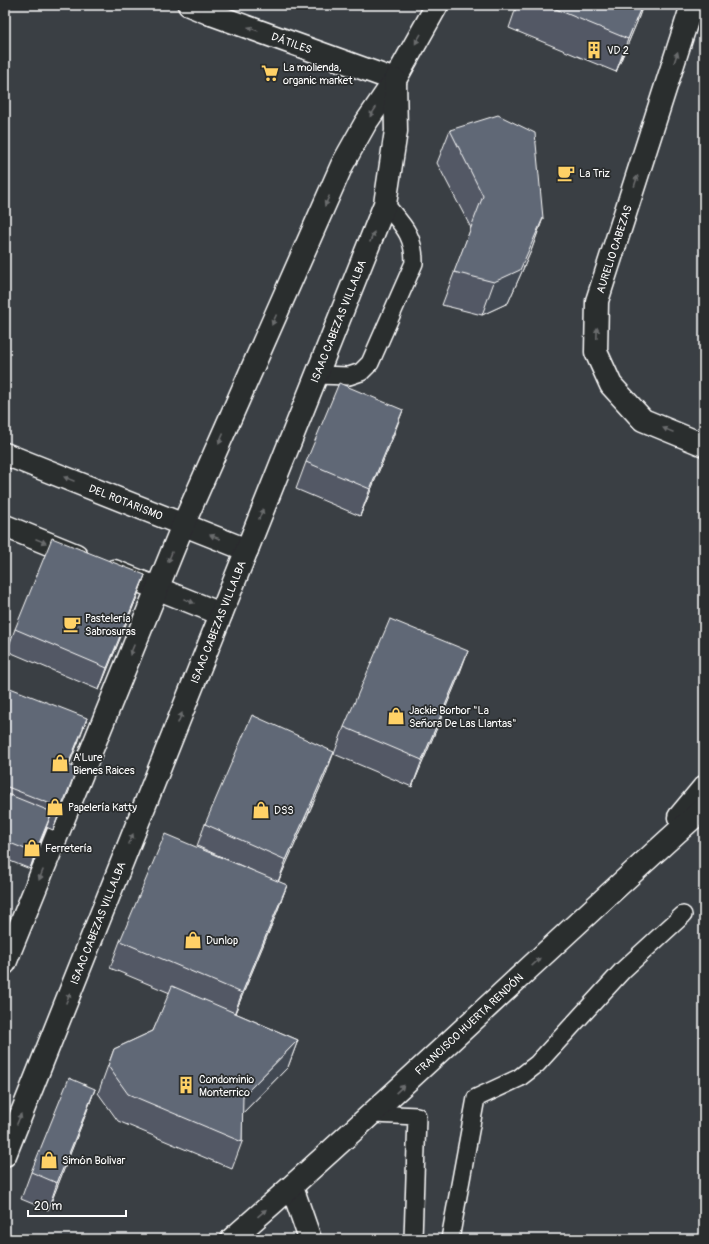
<svg xmlns="http://www.w3.org/2000/svg" width="709" height="1244" font-family="Pangolin,sans-serif">
	<style>
		.lines { fill: none; stroke-linecap: round; stroke-linejoin: round }
		.lane-casing { stroke: #fff; stroke-width: 20 }
		.street-casing { stroke: #fff; stroke-width: 25 }
		.secondary-casing { stroke: #fff; stroke-width: 25 }
		.lane { stroke: #2a2d2e; stroke-width: 17 }
		.street { stroke: #2a2d2e; stroke-width: 22 }
		.secondary { stroke: #2a2d2e; stroke-width: 22 }
		.wall { fill: #535965; stroke: #fff }
		.shaded-wall { fill: #434953; stroke: #fff }
		.building { fill: #606876; stroke: #fff }
		.oneway { fill: #6a6c6d }
		.labels { text-anchor: middle; stroke-width: 3.5; stroke-linejoin: round; paint-order: stroke }
		.street-label { font-size: 11px; fill: #fff; stroke: #2a2d2e }
		.poi-label { font-size: 11px; fill: #fff; stroke: #2a2d2e; text-anchor: start }
	</style>
	<rect width="100%" height="100%" fill="#3a3f44"/>
	<filter id="ink" filterUnits="userSpaceOnUse"><feTurbulence type="fractalNoise" baseFrequency=".025" numOctaves="2"/><feDisplacementMap in="SourceGraphic" scale="8" xChannelSelector="R" yChannelSelector="G"/><feConvolveMatrix kernelMatrix="1 2 1 2 8 2 1 2 1" color-interpolation-filters="sRGB"/></filter>
	<g filter="url(#ink)">
		<g class="lines">
			<g class="lane-casing">
				<path id="lane" d="M 317,375 L 349,376 L 361,372 L 370,363 L 414,263 C 414,234 403,226 385,204
					M 374,1114 L 417,1116 L 413,1239
					M 450,1239 L 476,1098 L 519,1078 L 537,1064 L 623,970 L 683,915"/>
			</g>
			<g class="street-casing">
				<path id="street" d="M 189,5 L 211,14
					M 292,1187 L 310,1239"/>
			</g>
			<g class="secondary-casing">
				<g id="secondary">
					<path id="s1" d="M 216,5 L 211,14 L 395,80"/>
					<path d="M 692,5 L 597,301 L 596,352 L 611,385 L 643,420 L 704,445"/>
					<path id="s2" d="M 5,454 L 247,550"/>
					<path d="M 5,526 L 76,555"/>
					<path d="M 114,571 L 221,614"/>
					<path d="M 679,817 L 704,787"/>
					<path d="M 5,963 L 183,525 L 342,165 L 365,124 L 395,80 L 437,5"/>
					<path id="s3" d="M 5,1155 L 385,204 L 396,131 L 395,80"/>
					<path id="s4" d="M 232,1239 C 393,1099 545,950 704,808"/>
				</g>
			</g>
			<use href="#lane" class="lane"/>
			<use href="#street" class="street"/>
			<use href="#secondary" class="secondary"/>
		</g>
		<path class="wall" d="M 517,5 L 643,5 L 637,22 L 616,72 L 509,28 Z
			M 450,130 L 543,218 L 531,251 L 508,303 L 482,315 L 442,305 L 471,228 L 437,163 Z
			M 393,437 L 360,516 L 296,489 L 306,462 Z
			M 145,575 L 137,597 L 99,690 L 7,651 L 15,629 Z
			M 458,678 L 412,787 L 334,754 L 344,727 Z
			M 5,686 L 79,740 L 69,765 L 69,791 L 53,830 L 46,827 L 30,869 L 5,859 Z
			M 326,774 L 278,882 L 287,885 L 277,912 L 235,1013 L 298,1040 L 288,1067 L 242,1114 L 242,1142 L 232,1169 L 118,1121 L 98,1093 L 114,1049 L 153,1031 L 170,993 L 110,968 L 120,941 L 253,871 L 197,846 L 205,824 Z
			M 95,1089 L 85,1116 L 48,1210 L 21,1199 L 31,1172 Z"/>
		<path class="shaded-wall" d="M 642,5 L 643,5 L 637,22 L 616,72 L 628,39 Z
			M 543,218 L 531,251 L 508,303 L 482,315 L 494,282 Z
			M 403,410 L 393,437 L 360,516 L 370,489 Z
			M 145,575 L 137,597 L 99,690 L 107,668 Z
			M 468,651 L 458,678 L 412,787 L 422,760 Z
			M 87,718 L 79,740 L 60,787 L 68,765 Z
			M 334,752 L 326,774 L 278,882 L 286,860 Z
			M 77,768 L 69,791 L 53,830 L 61,808 Z
			M 52,812 L 46,828 L 30,869 L 35,853 Z
			M 287,885 L 277,912 L 232,1020 L 242,993 Z
			M 298,1040 L 288,1067 L 233,1123 L 243,1096 Z
			M 95,1089 L 85,1116 L 48,1210 L 57,1183 Z"/>
		<path class="building" d="M 546,5 L 642,5 L 628,39 Z
			M 498,115 L 535,133 L 543,218 L 520,270 L 494,282 L 454,272 L 483,196 L 450,130 Z
			M 339,383 L 403,410 L 370,489 L 306,462 Z
			M 52,538 L 145,575 L 107,668 L 15,629 Z
			M 390,619 L 468,651 L 422,760 L 344,727 Z
			M 5,686 L 87,718 L 68,765 L 77,768 L 61,808 L 5,786 Z
			M 252,715 L 334,752 L 286,860 L 205,824 Z
			M 5,793 L 52,812 L 35,853 L 5,841 Z
			M 165,834 L 287,885 L 242,993 L 120,941 Z
			M 172,986 L 298,1040 L 243,1096 L 242,1142 L 128,1094 L 108,1066 L 114,1049 L 153,1031 Z
			M 69,1078 L 95,1089 L 57,1183 L 31,1172 Z"/>
		<defs><path id="oneway-solid" d="M-6-.8H1V-3.2L6.5 0L1 3.2V.8H-6Z"/></defs>
		<g class="oneway">
			<use href="#oneway-solid" transform="translate(253 29) rotate(-160)"/>
			<use href="#oneway-solid" transform="translate(418 39) rotate(120)"/>
			<use href="#oneway-solid" transform="translate(676 57) rotate(-72)"/>
			<use href="#oneway-solid" transform="translate(373 112) rotate(123)"/>
			<use href="#oneway-solid" transform="translate(636 181) rotate(-72)"/>
			<use href="#oneway-solid" transform="translate(327 201) rotate(114)"/>
			<use href="#oneway-solid" transform="translate(372 237) rotate(-68)"/>
			<use href="#oneway-solid" transform="translate(274 320) rotate(114)"/>
			<use href="#oneway-solid" transform="translate(597 333) rotate(-88)"/>
			<use href="#oneway-solid" transform="translate(668 430) rotate(-158)"/>
			<use href="#oneway-solid" transform="translate(221 439) rotate(114)"/>
			<use href="#oneway-solid" transform="translate(69 479) rotate(-158)"/>
			<use href="#oneway-solid" transform="translate(261 514) rotate(-68)"/>
			<use href="#oneway-solid" transform="translate(215 537) rotate(-158)"/>
			<use href="#oneway-solid" transform="translate(41 541) rotate(22)"/>
			<use href="#oneway-solid" transform="translate(170 557) rotate(112)"/>
			<use href="#oneway-solid" transform="translate(189 601) rotate(22)"/>
			<use href="#oneway-solid" transform="translate(132 650) rotate(112)"/>
			<use href="#oneway-solid" transform="translate(180 718) rotate(-68)"/>
			<use href="#oneway-solid" transform="translate(131 839) rotate(-68)"/>
			<use href="#oneway-solid" transform="translate(41 875) rotate(112)"/>
			<use href="#oneway-solid" transform="translate(536 962) rotate(-43)"/>
			<use href="#oneway-solid" transform="translate(68 998) rotate(-68)"/>
			<use href="#oneway-solid" transform="translate(400 1089) rotate(-43)"/>
			<use href="#oneway-solid" transform="translate(19 1119) rotate(-68)"/>
			<use href="#oneway-solid" transform="translate(262 1213) rotate(-41)"/>
		</g>
	</g>
	<defs>
		<g id="building-bare" transform="scale(1.38)"><path d="M-4-6H4V6H1V3H-1V6H-4ZM-2.5-4.3h1.7v1.8h-1.7ZM.8-4.3h1.7v1.8H.8ZM-2.5-1h1.7V.8h-1.7ZM.8-1h1.7V.8H.8Z" fill="#ffd166" stroke="#2a2d2e" stroke-width="2.5" paint-order="stroke"/></g>
		<g id="supermarket-bare" transform="scale(1.38)"><path d="M-6-5.5h2.5l.6 2H6L4.5 2H-2.5L-4.4-4H-6ZM-1.5 3.2a1.3 1.3 0 1 0 .1 0ZM3 3.2a1.3 1.3 0 1 0 .1 0Z" fill="#ffd166" stroke="#2a2d2e" stroke-width="2.5" paint-order="stroke"/></g>
		<g id="cafe-bare" transform="scale(1.38)"><path d="M-5.5-4.5H6V0H3Q3 3.5 0 3.5H-2.5Q-5.5 3.5-5.5 0ZM3-3.2v2h1.7v-2ZM-6 4.5H4V6H-6Z" fill="#ffd166" stroke="#2a2d2e" stroke-width="2.5" paint-order="stroke"/></g>
		<g id="shop-bare" transform="scale(1.38)"><path d="M-5-2.5h2.3a2.7 3.5 0 0 1 5.4 0H5L5.5 6h-11ZM-1.5-2.5h3a1.5 2.3 0 0 0-3 0Z" fill="#ffd166" stroke="#2a2d2e" stroke-width="2.5" paint-order="stroke"/></g>
	</defs>
	<g fill-rule="evenodd">
		<use href="#building-bare" x="594" y="50"/>
		<use href="#supermarket-bare" x="270" y="73"/>
		<use href="#cafe-bare" x="566" y="173"/>
		<use href="#cafe-bare" x="72" y="624"/>
		<use href="#shop-bare" x="396" y="716"/>
		<use href="#shop-bare" x="60" y="763"/>
		<use href="#shop-bare" x="55" y="807"/>
		<use href="#shop-bare" x="261" y="810"/>
		<use href="#shop-bare" x="32" y="848"/>
		<use href="#shop-bare" x="193" y="940"/>
		<use href="#building-bare" x="186" y="1085"/>
		<use href="#shop-bare" x="49" y="1160"/>
	</g>
	<g class="labels">
		<g class="street-label">
			<text dy="4" stroke="none"><textPath href="#s1" startOffset="96">DÁTILES</textPath></text>
			<text transform="translate(614 249) rotate(-72)" y="4">AURELIO CABEZAS</text>
			<text dy="4" stroke="none"><textPath href="#s3" startOffset="898">ISAAC CABEZAS VILLALBA</textPath></text>
			<text dy="4" stroke="none"><textPath href="#s2" startOffset="130">DEL ROTARISMO</textPath></text>
			<text dy="4" stroke="none"><textPath href="#s3" startOffset="574">ISAAC CABEZAS VILLALBA</textPath></text>
			<text dy="4" stroke="none"><textPath href="#s3" startOffset="250">ISAAC CABEZAS VILLALBA</textPath></text>
			<text dy="4" stroke="none"><textPath href="#s4" startOffset="320">FRANCISCO HUERTA RENDÓN</textPath></text>
		</g>
		<g class="poi-label">
			<text x="607" y="54">VD 2</text>
			<text x="283" y="71">La molienda,<tspan x="283" dy="13">organic market</tspan></text>
			<text x="579" y="177">La Triz</text>
			<text x="85" y="622">Pastelería<tspan x="85" dy="13">Sabrosuras</tspan></text>
			<text x="409" y="714">Jackie Borbor "La<tspan x="409" dy="13">Señora De Las Llantas"</tspan></text>
			<text x="73" y="761">A'Lure<tspan x="73" dy="13">Bienes Raices</tspan></text>
			<text x="68" y="811">Papelería Katty</text>
			<text x="274" y="814">DSS</text>
			<text x="45" y="852">Ferretería</text>
			<text x="206" y="944">Dunlop</text>
			<text x="199" y="1083">Condominio<tspan x="199" dy="13">Monterrico</tspan></text>
			<text x="62" y="1164">Simón Bolivar</text>
		</g>
	</g>
	<rect width="709" height="1244" fill="none" stroke="#2a2d2e" stroke-width="20"/>
	<rect x="10" y="10" width="689" height="1224" fill="none" stroke="#fff" stroke-width="1.5" filter="url(#ink)"/>
	<path d="M28 1210v6h98v-6" fill="none" stroke="#ffffff" stroke-width="2"/>
	<text x="34" y="1210" font-size="12" fill="#ffffff" stroke="#2a2d2e" stroke-width="3" paint-order="stroke">20 m</text>
</svg>
